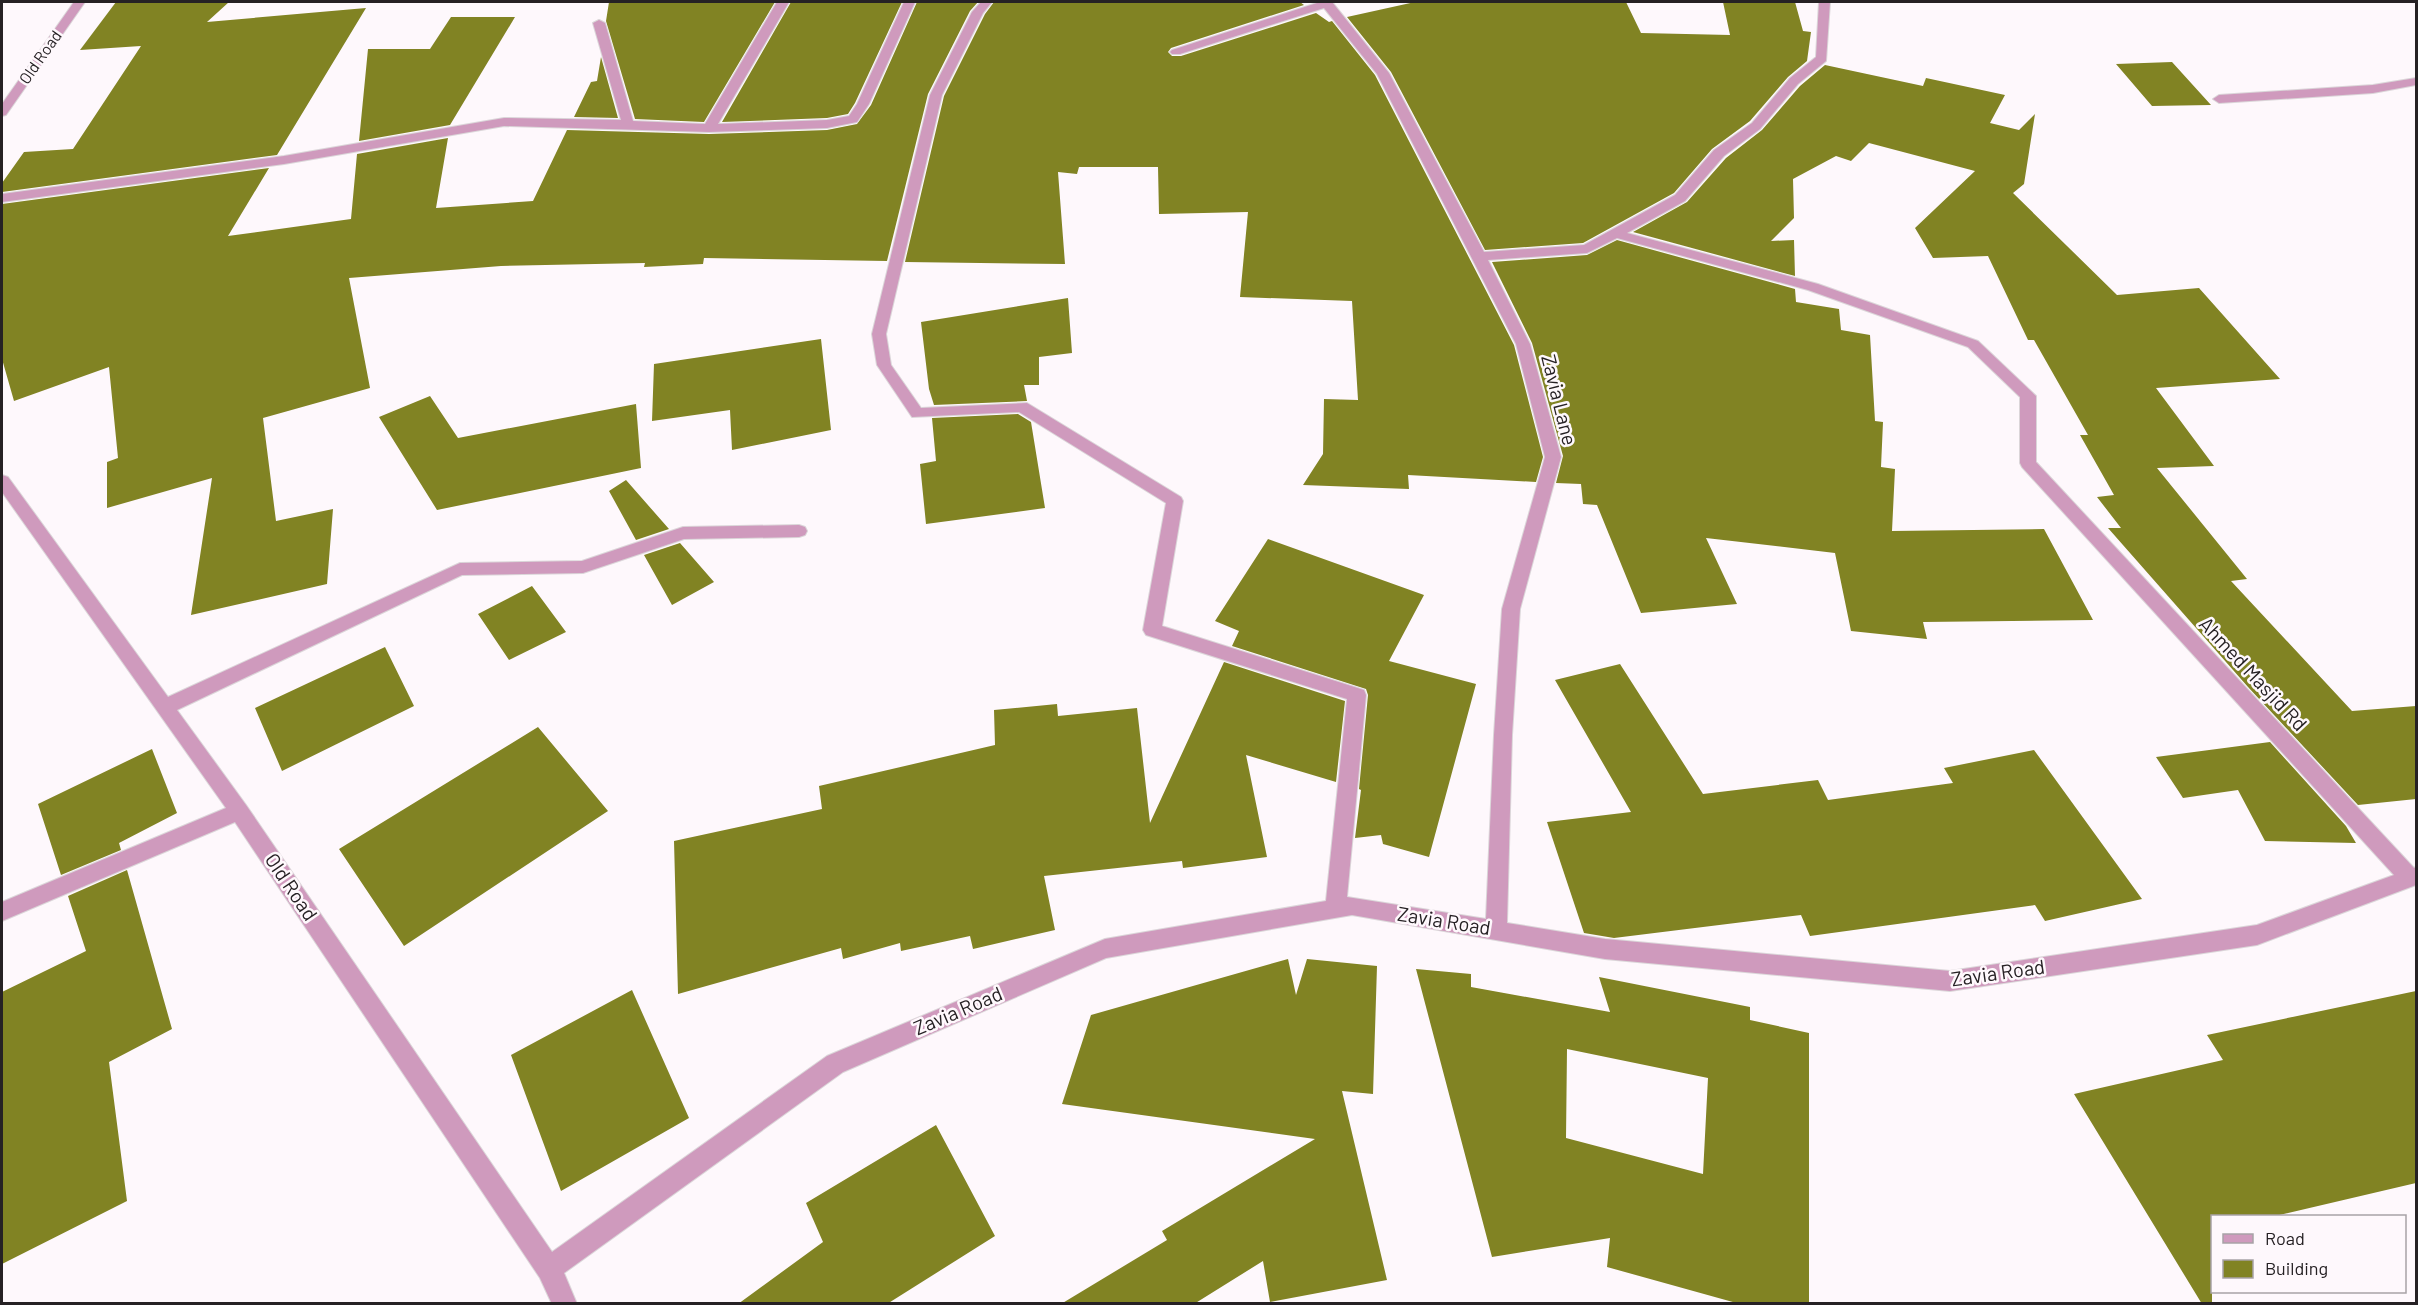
<svg xmlns="http://www.w3.org/2000/svg" width="2418" height="1305" font-family="Barlow,sans-serif">
	<style>
		.building { fill: #818323; fill-rule: evenodd }
		.lines { fill: none; stroke-linecap: round; stroke-linejoin: round }
		.minor-casing { stroke: #dbd6d9; stroke-width: 2 }
		.minor { fill: #cf9abd; fill-rule: evenodd }
		.labels { text-anchor: middle; stroke-width: 5; stroke-linejoin: round; paint-order: stroke }
		.far-street-label { font-size: 16px; fill: #262124; stroke: #fef8fc }
		.street-label { font-size: 20px; fill: #262124; stroke: #fef8fc }
	</style>
	<rect width="100%" height="100%" fill="#fef8fc"/>
	<path class="building" d="M 116,2 L 229,2 L 207,22 L 366,8 L 277,155 L 2,192 L 2,183 L 24,152 L 73,149 L 141,46 L 80,50 Z
		M 609,2 L 775,2 L 704,122 L 635,119 L 606,21 Z
		M 791,2 L 902,2 L 855,103 L 848,114 L 827,118 L 722,122 Z
		M 917,2 L 978,2 L 970,11 L 928,94 L 887,261 L 704,258 L 703,264 L 644,267 L 645,263 L 501,266 L 349,278 L 370,388 L 263,418 L 276,521 L 333,509 L 327,584 L 191,615 L 212,478 L 107,508 L 107,462 L 118,458 L 109,367 L 14,401 L 2,359 L 2,204 L 269,168 L 228,236 L 351,219 L 357,154 L 448,138 L 436,208 L 533,201 L 567,130 L 709,134 L 827,130 L 857,124 L 871,105 Z
		M 994,2 L 1300,2 L 1304,5 L 1171,48 L 1168,52 L 1172,56 L 1181,56 L 1316,13 L 1329,22 L 1332,21 L 1375,75 L 1514,345 L 1543,457 L 1536,482 L 1408,475 L 1409,489 L 1303,485 L 1323,454 L 1324,399 L 1358,400 L 1352,301 L 1240,297 L 1248,212 L 1159,214 L 1158,167 L 1079,167 L 1077,174 L 1058,172 L 1065,264 L 905,262 L 944,96 L 985,14 Z
		M 1415,2 L 1626,2 L 1641,33 L 1730,35 L 1723,2 L 1795,2 L 1803,31 L 1811,32 L 1807,61 L 1788,77 L 1750,121 L 1712,149 L 1674,193 L 1583,243 L 1485,250 L 1391,72 L 1347,17 Z
		M 451,17 L 515,17 L 450,125 L 359,141 L 368,49 L 430,49 Z
		M 601,57 L 618,118 L 574,117 L 591,82 L 597,81 Z
		M 2172,62 L 2211,105 L 2152,106 L 2116,64 Z
		M 1825,65 L 1923,86 L 1926,78 L 2005,95 L 1990,123 L 2019,130 L 2035,114 L 2024,184 L 2013,193 L 2117,295 L 2199,288 L 2280,379 L 2156,388 L 2214,466 L 2157,468 L 2247,579 L 2231,581 L 2352,711 L 2416,706 L 2416,799 L 2358,805 L 2248,687 L 2108,528 L 2121,528 L 2097,497 L 2114,495 L 2080,435 L 2088,435 L 2034,340 L 2028,340 L 1988,256 L 1933,258 L 1915,228 L 1975,171 L 1869,143 L 1851,161 L 1836,156 L 1793,179 L 1794,218 L 1771,241 L 1794,240 L 1795,276 L 1633,232 L 1687,202 L 1726,158 L 1762,130 L 1800,86 Z
		M 1617,240 L 1795,289 L 1796,302 L 1839,309 L 1841,330 L 1870,335 L 1875,421 L 1883,422 L 1881,467 L 1895,469 L 1892,531 L 2044,529 L 2093,620 L 1923,622 L 1927,639 L 1851,631 L 1835,553 L 1706,538 L 1737,604 L 1641,613 L 1597,505 L 1583,504 L 1581,484 L 1556,483 L 1563,456 L 1532,343 L 1492,262 L 1587,255 Z
		M 1068,298 L 1072,353 L 1039,357 L 1039,385 L 1024,385 L 1027,401 L 934,405 L 929,389 L 921,322 Z
		M 821,339 L 831,430 L 732,450 L 730,410 L 652,421 L 654,364 Z
		M 430,396 L 458,438 L 636,404 L 641,468 L 437,510 L 379,417 Z
		M 1018,414 L 1031,422 L 1045,508 L 926,524 L 920,464 L 936,461 L 932,418 Z
		M 626,480 L 669,529 L 636,540 L 609,491 Z
		M 1268,539 L 1424,595 L 1389,661 L 1476,684 L 1429,857 L 1383,844 L 1381,835 L 1355,838 L 1361,790 L 1359,789 L 1368,695 L 1366,689 L 1232,646 L 1239,631 L 1215,621 Z
		M 680,543 L 714,582 L 672,605 L 644,555 Z
		M 532,586 L 566,632 L 509,660 L 478,614 Z
		M 385,647 L 414,706 L 282,771 L 255,708 Z
		M 1224,662 L 1345,701 L 1336,782 L 1246,755 L 1267,857 L 1183,868 L 1182,861 L 1044,876 L 1055,930 L 973,949 L 970,936 L 901,951 L 900,943 L 843,959 L 841,948 L 678,994 L 674,841 L 822,809 L 819,786 L 995,745 L 994,710 L 1057,704 L 1058,716 L 1137,708 L 1150,823 Z
		M 1620,664 L 1703,794 L 1818,780 L 1828,800 L 1953,783 L 1944,768 L 2034,750 L 2142,899 L 2045,921 L 2035,905 L 1810,936 L 1801,915 L 1614,938 L 1584,933 L 1547,822 L 1631,812 L 1555,680 Z
		M 538,727 L 608,811 L 404,946 L 339,849 Z
		M 2270,742 L 2346,826 L 2356,843 L 2265,841 L 2238,790 L 2183,798 L 2156,757 Z
		M 152,749 L 177,813 L 119,843 L 121,850 L 61,875 L 38,804 Z
		M 127,870 L 172,1029 L 109,1062 L 127,1201 L 2,1264 L 2,992 L 86,951 L 68,896 Z
		M 1288,959 L 1296,995 L 1307,959 L 1377,966 L 1373,1094 L 1342,1091 L 1387,1280 L 1270,1302 L 1263,1261 L 1194,1304 L 1061,1304 L 1167,1240 L 1162,1231 L 1315,1139 L 1062,1104 L 1091,1015 Z
		M 1416,969 L 1471,974 L 1471,987 L 1610,1012 L 1599,977 L 1750,1007 L 1750,1020 L 1809,1033 L 1809,1304 L 1740,1304 L 1607,1267 L 1610,1238 L 1492,1257 ZM 1567,1049 L 1708,1078 L 1703,1174 L 1566,1138 Z
		M 632,990 L 689,1118 L 561,1191 L 511,1055 Z
		M 2416,991 L 2416,1183 L 2275,1216 L 2212,1216 L 2212,1304 L 2202,1304 L 2074,1094 L 2223,1060 L 2207,1035 Z
		M 936,1125 L 995,1236 L 887,1304 L 738,1304 L 823,1242 L 806,1203 Z"/>
	<g class="lines">
		<g class="minor-casing">
			<path id="minor" d="M 74,2 L 85,2 L 6,115 L 2,116 L 2,104 Z
				M 777,2 L 789,2 L 718,124 L 827,120 L 849,116 L 857,104 L 904,2 L 915,2 L 869,104 L 857,122 L 827,128 L 709,132 L 504,126 L 284,164 L 2,202 L 2,194 L 284,156 L 504,118 L 621,120 L 593,23 L 599,20 L 605,23 L 633,121 L 705,124 Z
				M 981,2 L 992,2 L 983,13 L 942,95 L 886,334 L 891,365 L 921,408 L 1027,403 L 1181,497 L 1183,501 L 1162,626 L 1364,690 L 1366,695 L 1347,897 L 1486,919 L 1494,735 L 1502,609 L 1545,457 L 1516,344 L 1377,74 L 1324,8 L 1180,54 L 1172,54 L 1170,52 L 1172,50 L 1320,2 L 1332,2 L 1389,73 L 1484,252 L 1584,245 L 1675,195 L 1714,150 L 1752,123 L 1790,78 L 1816,57 L 1819,2 L 1830,2 L 1826,61 L 1798,84 L 1760,129 L 1724,156 L 1685,201 L 1627,233 L 1818,284 L 1978,341 L 2036,396 L 2036,462 L 2414,868 L 2416,867 L 2416,885 L 2257,945 L 1950,991 L 1605,959 L 1352,915 L 1106,958 L 843,1072 L 564,1273 L 577,1304 L 552,1304 L 540,1278 L 235,822 L 2,921 L 2,902 L 226,808 L 2,492 L 2,475 L 8,477 L 168,697 L 460,563 L 582,561 L 683,527 L 799,525 L 805,527 L 807,531 L 805,535 L 799,537 L 684,539 L 583,573 L 462,575 L 177,710 L 246,805 L 552,1252 L 827,1056 L 1105,939 L 1326,901 L 1347,699 L 1146,635 L 1143,630 L 1166,503 L 1019,412 L 912,417 L 877,365 L 872,334 L 930,95 L 972,12 ZM 1617,238 L 1808,290 L 1968,347 L 2020,397 L 2020,463 L 2022,467 L 2394,875 L 2257,925 L 1950,971 L 1605,939 L 1507,923 L 1512,735 L 1520,609 L 1561,457 L 1530,344 L 1488,260 L 1587,253 Z
				M 2416,78 L 2416,85 L 2373,93 L 2219,103 L 2213,99 L 2219,95 L 2373,85 Z"/>
		</g>
		<use href="#minor" class="minor"/>
	</g>
	<g class="labels">
		<g class="far-street-label">
			<text transform="translate(40 57) rotate(-55)" y="6">Old Road</text>
		</g>
		<g class="street-label">
			<text transform="translate(1559 400) rotate(76)" y="7">Zavia Lane</text>
			<text transform="translate(2253 674) rotate(47)" y="7">Ahmed Masjid Rd</text>
			<text transform="translate(291 887) rotate(56)" y="7">Old Road</text>
			<text transform="translate(1444 921) rotate(9)" y="7">Zavia Road</text>
			<text transform="translate(1998 973) rotate(-8)" y="7">Zavia Road</text>
			<text transform="translate(958 1011) rotate(-23)" y="7">Zavia Road</text>
		</g>
	</g>
	<rect width="2418" height="1305" fill="none" stroke="#262124" stroke-width="6"/>
	<rect x="2211" y="1215" width="195" height="78" fill="#fef8fc" stroke="#a8a2a6" stroke-width="1.5"/>
	<rect x="2223" y="1234" width="30" height="9" fill="#cf9abd" stroke="#a8a2a6" stroke-width="1.5"/>
	<text x="2265" y="1245" font-size="18" fill="#262124">Road</text>
	<rect x="2223" y="1260" width="30" height="18" fill="#818323" stroke="#a8a2a6" stroke-width="1.5"/>
	<text x="2265" y="1275" font-size="18" fill="#262124">Building</text>
</svg>
